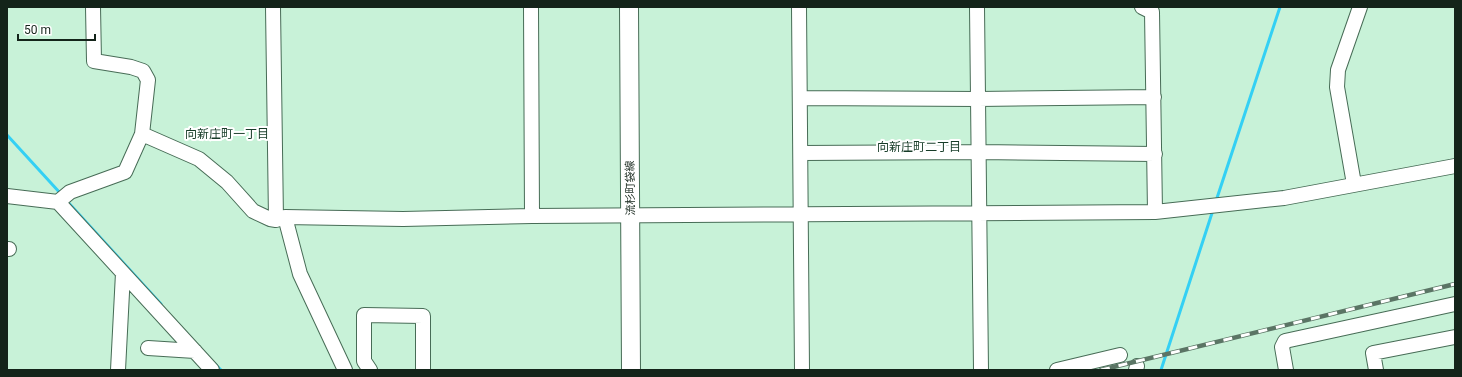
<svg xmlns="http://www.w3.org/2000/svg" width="1462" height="377" font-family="Roboto,'Noto Sans JP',sans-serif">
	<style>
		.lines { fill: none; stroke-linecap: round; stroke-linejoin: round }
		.stream { stroke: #34d0f4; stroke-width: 3 }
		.minor-casing { stroke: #476c56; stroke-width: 16 }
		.major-casing { stroke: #476c56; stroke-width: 20 }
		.minor { stroke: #fff; stroke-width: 14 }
		.major { stroke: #fff; stroke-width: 18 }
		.rail-casing { stroke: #5b7565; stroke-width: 4.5 }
		.rail { stroke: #fff; stroke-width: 3; stroke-dasharray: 9; stroke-linecap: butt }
		.labels { text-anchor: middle; stroke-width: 4; stroke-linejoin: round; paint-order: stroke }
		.street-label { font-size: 11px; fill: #14241a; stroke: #fff }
		.neighbourhood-label { font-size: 12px; fill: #173c28; stroke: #fff }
	</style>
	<rect width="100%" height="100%" fill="#c8f2d8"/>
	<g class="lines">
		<path class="stream" d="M 7,135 L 61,194
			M 66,200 L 161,304
			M 1216,201 L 1280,7
			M 215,364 L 221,370
			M 1161,370 L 1213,210"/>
		<g class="minor-casing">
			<path id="minor" d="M 273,7 L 276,220
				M 531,7 L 532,216
				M 799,7 L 802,370
				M 977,7 L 981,370
				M 1142,7 L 1152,12 L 1155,212
				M 801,98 L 978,99 L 1154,97
				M 142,134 L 199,159 L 227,182 L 253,211 L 270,219 L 276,220 L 285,217 L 403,219 L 532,216 L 1155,212 L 1284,198 L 1455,166
				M 801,153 L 979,152 L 1155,154
				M 1354,184 L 1337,87 L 1338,70 L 1360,7
				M 7,196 L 58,202 L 212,370
				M 58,202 L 70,192 L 125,172 L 142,134 L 148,80 L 143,71 L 131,67 L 94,61 L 93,7
				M 285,217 L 300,274 L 345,370
				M 7,249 L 9,249
				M 148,348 L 195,351
				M 118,370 L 123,273
				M 370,370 L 364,361 L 364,315 L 423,316 L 423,370
				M 1057,370 L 1120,355
				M 1136,370 L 1137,366
				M 1286,370 L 1282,347 L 1285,341 L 1455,304
				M 1376,370 L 1373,353 L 1455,337"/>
		</g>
		<g class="major-casing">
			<path id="major" d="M 629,7 L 631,370"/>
		</g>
		<use href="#minor" class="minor"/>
		<use href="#major" class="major"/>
		<g class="rail-casing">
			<path id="rail" d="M 1101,370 L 1455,284"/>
		</g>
		<use href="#rail" class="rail"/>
	</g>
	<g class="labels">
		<g class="street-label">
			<text transform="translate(630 188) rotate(-91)" y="4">流杉町袋線</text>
		</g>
		<g class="neighbourhood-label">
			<text x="227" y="138">向新庄町一丁目</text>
			<text x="919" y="151">向新庄町二丁目</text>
		</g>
	</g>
	<rect width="1462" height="377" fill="none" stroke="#14241a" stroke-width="16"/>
	<path d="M18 34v6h77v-6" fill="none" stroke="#14241a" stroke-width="2"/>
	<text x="24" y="34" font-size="12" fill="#14241a" stroke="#ffffff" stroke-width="3" paint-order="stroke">50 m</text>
</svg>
